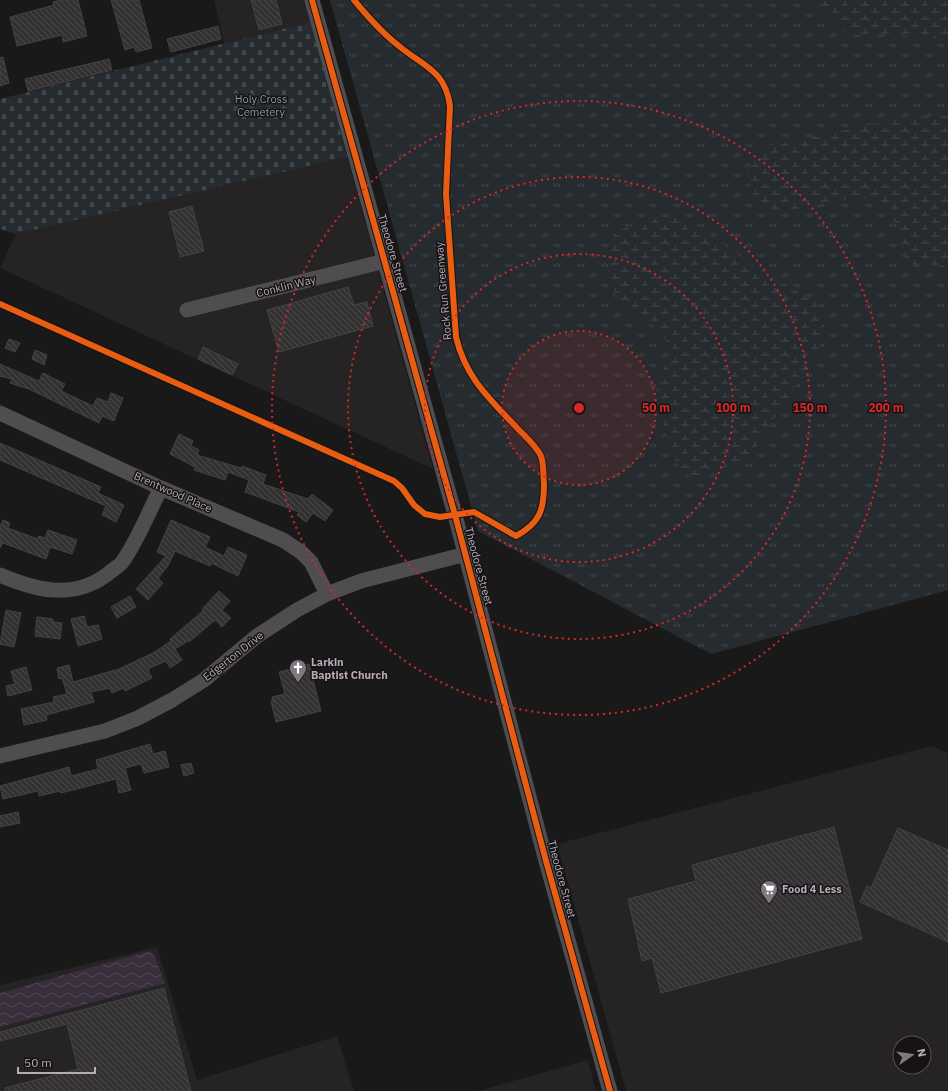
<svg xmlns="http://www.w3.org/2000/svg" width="948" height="1091" font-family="'IBM Plex Sans',sans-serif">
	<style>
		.built { fill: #252324; fill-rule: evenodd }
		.grass { fill: url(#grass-tufts) }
		.wetland { fill: url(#wetland-marsh) }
		.cemetery { fill: url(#cemetery-stones) }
		.water { fill: url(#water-waves) }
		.building { fill: url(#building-back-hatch); stroke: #454145 }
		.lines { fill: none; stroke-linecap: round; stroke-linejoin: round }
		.minor { stroke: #4f4d50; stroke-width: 15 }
		.cycleway-casing { stroke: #151314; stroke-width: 8 }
		.cycleway { stroke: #e95d12; stroke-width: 6 }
		.ring { fill: none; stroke: #d62828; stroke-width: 2; stroke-dasharray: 2 4 }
		.labels { text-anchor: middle; stroke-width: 3; stroke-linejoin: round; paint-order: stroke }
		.park-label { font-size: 11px; fill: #8399a3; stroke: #151314 }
		.street-label { font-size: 11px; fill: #b8abb9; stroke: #151314 }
		.poi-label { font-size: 11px; font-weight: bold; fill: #b8abb9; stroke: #151314; text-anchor: start }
		.centre { fill: #d62828; stroke: #151314; stroke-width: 2 }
		.ring-label { font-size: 12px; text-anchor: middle; font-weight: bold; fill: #d62828; stroke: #151314; stroke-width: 3; stroke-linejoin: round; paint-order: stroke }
	</style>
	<defs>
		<pattern id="grass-tufts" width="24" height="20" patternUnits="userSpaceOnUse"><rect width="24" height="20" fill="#262b2f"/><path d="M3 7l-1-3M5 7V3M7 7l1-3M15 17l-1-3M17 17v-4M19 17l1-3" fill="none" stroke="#43474b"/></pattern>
		<pattern id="wetland-marsh" width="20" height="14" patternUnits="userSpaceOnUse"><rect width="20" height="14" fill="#262b2f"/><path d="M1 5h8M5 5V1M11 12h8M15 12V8" fill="none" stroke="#43474b"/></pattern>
		<pattern id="cemetery-stones" width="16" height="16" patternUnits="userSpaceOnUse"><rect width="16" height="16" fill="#262b2f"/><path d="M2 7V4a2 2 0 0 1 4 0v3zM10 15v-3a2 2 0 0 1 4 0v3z" fill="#43474b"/></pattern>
		<pattern id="water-waves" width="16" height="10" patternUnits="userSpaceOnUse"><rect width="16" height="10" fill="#382e3c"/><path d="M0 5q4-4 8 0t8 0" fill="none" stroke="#534a56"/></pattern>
		<pattern id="building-back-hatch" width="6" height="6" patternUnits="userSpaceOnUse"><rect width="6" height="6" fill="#333132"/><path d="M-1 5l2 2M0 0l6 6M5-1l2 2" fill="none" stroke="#4e4c4e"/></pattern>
	</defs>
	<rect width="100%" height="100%" fill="#191919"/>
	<path class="built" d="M 214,0 L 305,0 L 311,22 L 224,43 Z
		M 347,157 L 433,469 L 0,268 L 16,234 Z
		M 932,746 L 948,753 L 948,1091 L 626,1091 L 557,844 ZM 900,1043 L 924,1043 L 924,1067 L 900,1067 Z
		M 157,947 L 197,1080 L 337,1036 L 354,1091 L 0,1091 L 0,985 Z
		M 588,1060 L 596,1091 L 478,1091 Z"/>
	<path class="grass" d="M 330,0 L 948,0 L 948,590 L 711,654 L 478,531 Z"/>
	<path class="wetland" d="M 813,0 L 948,0 L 948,40 L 888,34 L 853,35 L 845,31 Z
		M 935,115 L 943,115 L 948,117 L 948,264 C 934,268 919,268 907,261 C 903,248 900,232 894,220 C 890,213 876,201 868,199 C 850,196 799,209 779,212 C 774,211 770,212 766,210 C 753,203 749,185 747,171 L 762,147 L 900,119 Z
		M 680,217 C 704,227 723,245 744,259 C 767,275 792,287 815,302 C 825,322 825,334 816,355 L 753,452 L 735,464 L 699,476 L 691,477 L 679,469 L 658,410 L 656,382 L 669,358 L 670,352 L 665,339 L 654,326 L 619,304 L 608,274 L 608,248 L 617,232 L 622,229 L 656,218 Z"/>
	<path class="cemetery" d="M 311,22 L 347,157 L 16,234 L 0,229 L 0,99 Z"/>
	<path class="water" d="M 149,951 L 154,955 L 165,983 L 0,1027 L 0,993 Z"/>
	<path class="building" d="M 60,0 L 78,0 L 87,36 L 63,42 L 62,35 L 17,46 L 10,17 L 54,5 L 53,2 Z
		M 111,0 L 139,0 L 152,48 L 136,52 L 134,47 L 125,50 Z
		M 251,0 L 276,0 L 282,24 L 259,30 Z
		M 218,26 L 221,39 L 171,52 L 167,39 Z
		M 3,57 L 9,83 L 0,86 L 0,58 Z
		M 109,59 L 112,70 L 28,91 L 25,79 Z
		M 192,206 L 204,251 L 180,257 L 169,212 Z
		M 348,287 L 354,305 L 367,302 L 373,326 L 279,352 L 267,310 Z
		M 9,339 L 20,343 L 15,352 L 5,348 Z
		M 203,347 L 238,364 L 232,375 L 198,359 Z
		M 35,350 L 47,355 L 44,365 L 32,359 Z
		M 0,364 L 39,381 L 43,373 L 65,384 L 61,391 L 93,406 L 97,398 L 108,402 L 111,393 L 123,398 L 114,421 L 102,416 L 99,423 L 29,389 L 10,383 L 12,379 L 0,376 Z
		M 179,434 L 193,441 L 191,446 L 199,450 L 197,455 L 241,468 L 242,466 L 266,475 L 263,484 L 308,499 L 312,494 L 333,510 L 325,521 L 313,513 L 306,522 L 297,515 L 299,512 L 245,492 L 249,480 L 228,472 L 225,480 L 194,470 L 195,467 L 170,454 Z
		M 0,443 L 101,487 L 98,493 L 124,505 L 116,522 L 102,515 L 106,506 L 0,460 Z
		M 3,520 L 10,523 L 8,528 L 38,539 L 39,536 L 45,538 L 48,530 L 77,540 L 72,554 L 50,547 L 46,559 L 3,543 L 0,548 L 0,526 Z
		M 171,520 L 210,537 L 205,547 L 224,556 L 228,547 L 247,555 L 238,576 L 211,563 L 210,566 L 175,551 L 168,566 L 158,578 L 163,583 L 148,600 L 136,589 L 166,556 L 157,552 Z
		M 219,591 L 230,601 L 222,610 L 231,618 L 222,627 L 215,620 L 189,642 L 188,641 L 175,649 L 182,660 L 170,668 L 166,661 L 148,669 L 152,678 L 125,691 L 124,688 L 112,693 L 110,688 L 91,692 L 94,702 L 46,715 L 47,720 L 24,725 L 21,709 L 54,702 L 53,697 L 67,694 L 62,678 L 59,679 L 57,668 L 69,665 L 73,682 L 119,669 L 153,653 L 171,641 L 170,639 L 204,610 L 202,609 Z
		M 130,596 L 136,607 L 117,618 L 111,607 Z
		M 6,610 L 21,613 L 14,647 L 0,644 Z
		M 84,616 L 87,627 L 98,625 L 102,639 L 78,646 L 71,619 Z
		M 37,617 L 53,619 L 53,622 L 62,623 L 60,639 L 35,636 Z
		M 309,664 L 321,711 L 276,722 L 271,701 L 273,701 L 272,697 L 285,694 L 279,672 Z
		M 26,667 L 32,690 L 8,696 L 6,686 L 15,684 L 11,671 Z
		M 150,744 L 153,754 L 165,751 L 169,767 L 144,773 L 141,764 L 125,768 L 131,790 L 119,793 L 116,779 L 61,793 L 60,791 L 39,796 L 38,791 L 3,799 L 0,786 L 69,767 L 71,776 L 98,769 L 96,760 Z
		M 191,763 L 194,773 L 184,776 L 181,765 Z
		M 18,812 L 20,823 L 0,827 L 0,816 Z
		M 834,827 L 862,939 L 661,993 L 652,958 L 642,961 L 628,899 L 696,881 L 692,865 Z
		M 898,828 L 948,850 L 948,942 L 860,902 L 867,886 L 871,888 Z
		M 164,988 L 191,1091 L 6,1091 L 5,1088 L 78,1069 L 67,1024 L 0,1041 L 0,1032 Z"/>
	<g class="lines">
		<path class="minor" d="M 312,0 L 455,515 L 546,861 L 610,1091
			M 187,310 L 385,261
			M 0,413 L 161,488 L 283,540 L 301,552 L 311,562 L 327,594
			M 0,575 C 37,591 75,600 109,573 C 113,569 120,566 123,561 C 138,540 149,511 161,488
			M 0,756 L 105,731 L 138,718 L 172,700 L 204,680 L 257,636 L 297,610 L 327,594 L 361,581 L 466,554"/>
		<g class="cycleway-casing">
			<path id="cycleway" d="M 312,0 L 455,515 L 546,861 L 610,1091
				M 0,304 L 394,481 L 402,488 L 414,505 L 425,514 L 440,517 L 474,512 L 516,536 C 540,523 544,510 544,484 C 543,474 544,465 541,456 C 536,446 527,438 519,430 C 490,399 466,379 456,337 L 446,194 L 450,106 C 445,70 424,67 399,46 C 382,33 368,17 354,0"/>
		</g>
		<use href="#cycleway" class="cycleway"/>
	</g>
	<circle cx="579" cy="408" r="77" fill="#d62828" fill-opacity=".12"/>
	<g class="ring">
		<circle cx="579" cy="408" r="77"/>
		<circle cx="579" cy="408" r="154"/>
		<circle cx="579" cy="408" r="231"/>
		<circle cx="579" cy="408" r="307"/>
	</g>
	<defs>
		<g id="church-pin" transform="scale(0.9)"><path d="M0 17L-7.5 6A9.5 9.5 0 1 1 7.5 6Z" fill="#807881" stroke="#151314"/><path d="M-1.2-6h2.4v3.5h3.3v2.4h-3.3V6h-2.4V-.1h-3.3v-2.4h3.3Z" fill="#fff"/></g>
		<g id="supermarket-pin" transform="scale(0.9)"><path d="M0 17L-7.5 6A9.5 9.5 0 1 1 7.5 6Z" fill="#807881" stroke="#151314"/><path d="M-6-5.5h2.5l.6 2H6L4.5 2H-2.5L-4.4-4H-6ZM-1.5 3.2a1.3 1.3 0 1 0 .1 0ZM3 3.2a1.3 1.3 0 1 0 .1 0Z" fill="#fff"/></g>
	</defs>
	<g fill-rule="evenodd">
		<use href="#church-pin" x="298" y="668"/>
		<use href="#supermarket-pin" x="769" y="889"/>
	</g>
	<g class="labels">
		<g class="park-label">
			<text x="261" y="103">Holy Cross<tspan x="261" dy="13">Cemetery</tspan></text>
		</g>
		<g class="street-label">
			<text transform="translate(393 253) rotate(74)" y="4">Theodore Street</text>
			<text transform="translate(286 286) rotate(-14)" y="4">Conklin Way</text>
			<text transform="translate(443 291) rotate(-95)" y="4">Rock Run Greenway</text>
			<text transform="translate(173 492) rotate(24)" y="4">Brentwood Place</text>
			<text transform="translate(479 566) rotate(75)" y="4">Theodore Street</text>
			<text transform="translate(233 656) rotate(-38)" y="4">Edgerton Drive</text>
			<text transform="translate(562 879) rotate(75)" y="4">Theodore Street</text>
		</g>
		<g class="poi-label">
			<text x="311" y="666">Larkin<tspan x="311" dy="13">Baptist Church</tspan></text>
			<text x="782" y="893">Food 4 Less</text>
		</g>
	</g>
	<circle cx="579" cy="408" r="6" class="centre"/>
	<g class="ring-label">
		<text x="656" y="412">50 m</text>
		<text x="733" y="412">100 m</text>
		<text x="810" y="412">150 m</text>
		<text x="886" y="412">200 m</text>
	</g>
	<g transform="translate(912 1055) rotate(77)"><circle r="19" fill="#151314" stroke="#565056"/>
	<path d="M0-3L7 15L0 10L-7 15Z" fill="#807881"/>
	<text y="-6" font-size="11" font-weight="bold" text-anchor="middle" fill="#b8abb9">N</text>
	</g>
	<path d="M18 1067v6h77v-6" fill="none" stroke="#b8abb9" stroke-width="2"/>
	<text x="24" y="1067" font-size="12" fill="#b8abb9" stroke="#151314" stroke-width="3" paint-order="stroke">50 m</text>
</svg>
